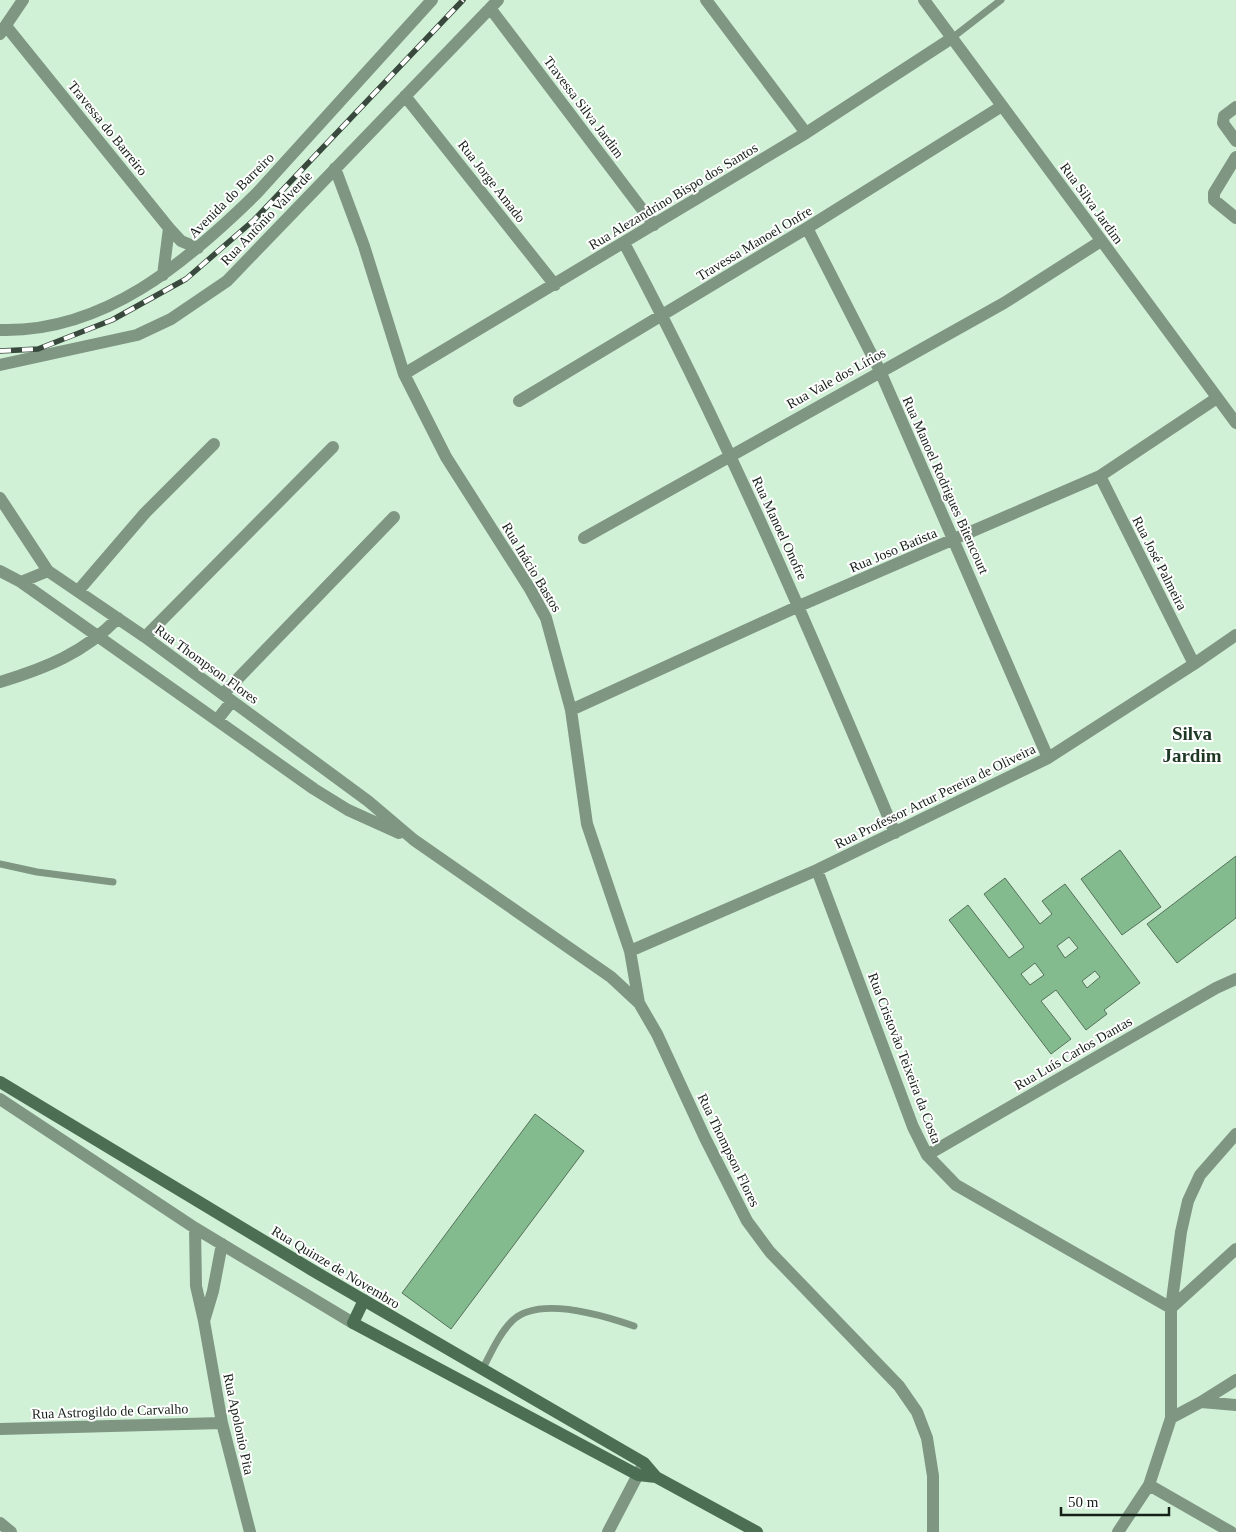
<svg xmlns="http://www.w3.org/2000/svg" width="1236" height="1532" font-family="Georgia,serif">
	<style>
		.building { fill: #83bb8f; stroke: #55715b; fill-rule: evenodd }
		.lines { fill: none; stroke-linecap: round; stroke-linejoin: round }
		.service { stroke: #7f9683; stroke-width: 7 }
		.minor { stroke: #7f9683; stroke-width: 12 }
		.tertiary { stroke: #7f9683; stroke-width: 12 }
		.secondary { stroke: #4c6f54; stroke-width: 12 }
		.rail-casing { stroke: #39493d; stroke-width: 5.5 }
		.rail { stroke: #fff; stroke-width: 4; stroke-dasharray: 11; stroke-linecap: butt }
		.labels { text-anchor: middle; stroke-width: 4; stroke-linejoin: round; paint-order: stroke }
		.street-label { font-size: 14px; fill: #152118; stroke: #fff }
		.district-label { font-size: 19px; font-weight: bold; fill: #1e3824; stroke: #fff }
	</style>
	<rect width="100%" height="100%" fill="#d1f1d7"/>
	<path class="building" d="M 1120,850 L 1161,907 L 1122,935 L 1081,879 Z
		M 1236,856 L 1236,918 L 1177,963 L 1147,924 Z
		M 1005,878 L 1040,924 L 1052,914 L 1042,901 L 1065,884 L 1140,983 L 1104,1010 L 1107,1014 L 1086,1030 L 1056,990 L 1041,1001 L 1071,1039 L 1051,1054 L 949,920 L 968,905 L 1009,958 L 1024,947 L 984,894 ZM 1069,937 L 1078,948 L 1065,958 L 1057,946 ZM 1035,963 L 1044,975 L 1030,985 L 1021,974 ZM 1095,971 L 1100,977 L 1087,988 L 1082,981 Z
		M 535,1114 L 584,1151 L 451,1329 L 402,1293 Z"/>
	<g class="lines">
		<path class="service" d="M 952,38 L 1001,0
			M 0,864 L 37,872 L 113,882
			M 482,1370 C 491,1353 499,1334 512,1321 C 538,1295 605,1316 634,1326"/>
		<path class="minor" d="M 706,0 L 806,133
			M 490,8 L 654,225
			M 6,26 L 169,228 L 181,241 L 198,248
			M 0,34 L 23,0
			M 405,96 L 555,285
			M 1236,107 L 1224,116 L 1223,123 L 1236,141
			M 1236,157 L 1214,193 L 1214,200 L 1236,218
			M 335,168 L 364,246 L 404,374 L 446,457 L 530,589 L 546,618 L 571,710 L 587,824 L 630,951 L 639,1003
			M 807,228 L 880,371 L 1048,758
			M 624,243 C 726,434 811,633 895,833
			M 163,275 L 169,228
			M 0,330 C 104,333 187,262 257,193 L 432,0
			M 0,365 L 137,335 L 171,319 L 227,281 L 498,0
			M 404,374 L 806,133 L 952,38
			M 519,401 L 807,228 L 1002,106
			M 1100,476 L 1194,664
			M 0,498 L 48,571 L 145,637 L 368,801 L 414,840 L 611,977 L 639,1003 L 657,1034 L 705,1138 L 747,1221 L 770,1252 L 899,1386 L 917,1412 L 927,1438 L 933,1476 L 933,1532
			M 584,538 L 1004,303 L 1101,241
			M 0,571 L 21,582 L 48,571
			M 21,582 L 314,789 L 348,810 L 399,833
			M 78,591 L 145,513 L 214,444
			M 145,637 L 333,447
			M 0,682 C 46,668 84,653 118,618
			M 223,694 L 394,517
			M 571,710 L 799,606 L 1100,476 L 1217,398
			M 217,720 L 232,701
			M 817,870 L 913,1127 L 927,1155 L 956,1185 L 1171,1308
			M 630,951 L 817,870 L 1048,758 L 1194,664 L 1236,635
			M 0,1099 L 195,1228 L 353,1323
			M 927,1155 L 1216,988 L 1236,979
			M 195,1228 L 196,1286 L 204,1321 L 222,1423 L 250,1532
			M 1171,1308 L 1236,1249
			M 204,1321 L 213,1291 L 222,1244
			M 1201,1402 L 1236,1380
			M 1171,1418 L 1201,1402 L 1236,1405
			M 0,1429 L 222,1423
			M 1149,1485 L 1231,1532
			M 0,1523 L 11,1532
			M 1118,1532 L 1149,1485 L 1171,1418 L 1171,1308 L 1181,1232 L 1188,1201 L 1200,1175 L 1236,1134"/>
		<path class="tertiary" d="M 924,0 L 1236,423
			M 608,1532 L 643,1465"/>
		<path class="secondary" d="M 0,1082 L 312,1270 L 644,1463 L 656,1477 L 757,1532
			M 364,1300 L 353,1323 L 638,1475 L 656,1477"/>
		<g class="rail-casing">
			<path id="rail" d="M 0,351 L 38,349 L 112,320 L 186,279 L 254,220 L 463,0"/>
		</g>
		<use href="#rail" class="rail"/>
	</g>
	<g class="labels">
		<g class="street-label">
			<text transform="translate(584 107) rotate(53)" y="5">Travessa Silva Jardim</text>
			<text transform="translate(108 128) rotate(51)" y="5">Travessa do Barreiro</text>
			<text transform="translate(492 181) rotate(52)" y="5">Rua Jorge Amado</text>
			<text transform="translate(231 195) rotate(-45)" y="5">Avenida do Barreiro</text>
			<text transform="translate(673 196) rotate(-31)" y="5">Rua Alezandrino Bispo dos Santos</text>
			<text transform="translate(1092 203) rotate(54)" y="5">Rua Silva Jardim</text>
			<text transform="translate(266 218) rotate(-46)" y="5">Rua Antônio Valverde</text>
			<text transform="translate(754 243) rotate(-31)" y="5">Travessa Manoel Onfre</text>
			<text transform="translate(836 378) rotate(-29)" y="5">Rua Vale dos Lírios</text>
			<text transform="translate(946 485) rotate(66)" y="5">Rua Manoel Rodrigues Bitencourt</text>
			<text transform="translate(780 528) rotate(65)" y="5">Rua Manoel Onofre</text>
			<text transform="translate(893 550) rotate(-23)" y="5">Rua Joso Batista</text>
			<text transform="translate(1160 563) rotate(63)" y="5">Rua José Palmeira</text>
			<text transform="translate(532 567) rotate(59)" y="5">Rua Inácio Bastos</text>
			<text transform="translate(207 664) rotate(36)" y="5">Rua Thompson Flores</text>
			<text transform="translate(935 796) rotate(-26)" y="5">Rua Professor Artur Pereira de Oliveira</text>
			<text transform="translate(1073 1053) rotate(-30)" y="5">Rua Luís Carlos Dantas</text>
			<text transform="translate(905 1058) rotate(69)" y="5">Rua Cristovão Teixeira da Costa</text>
			<text transform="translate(729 1150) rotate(64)" y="5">Rua Thompson Flores</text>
			<text transform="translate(336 1267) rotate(31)" y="5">Rua Quinze de Novembro</text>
			<text transform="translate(110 1411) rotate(-2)" y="5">Rua Astrogildo de Carvalho</text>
			<text transform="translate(239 1424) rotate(78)" y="5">Rua Apolonio Pita</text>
		</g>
		<g class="district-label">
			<text x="1192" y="740">Silva<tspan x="1192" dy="22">Jardim</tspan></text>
		</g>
	</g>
	<path d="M1061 1507v8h108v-8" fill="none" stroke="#152118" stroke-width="2.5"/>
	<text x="1068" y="1507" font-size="15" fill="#152118" stroke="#ffffff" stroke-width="4" paint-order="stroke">50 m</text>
</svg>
